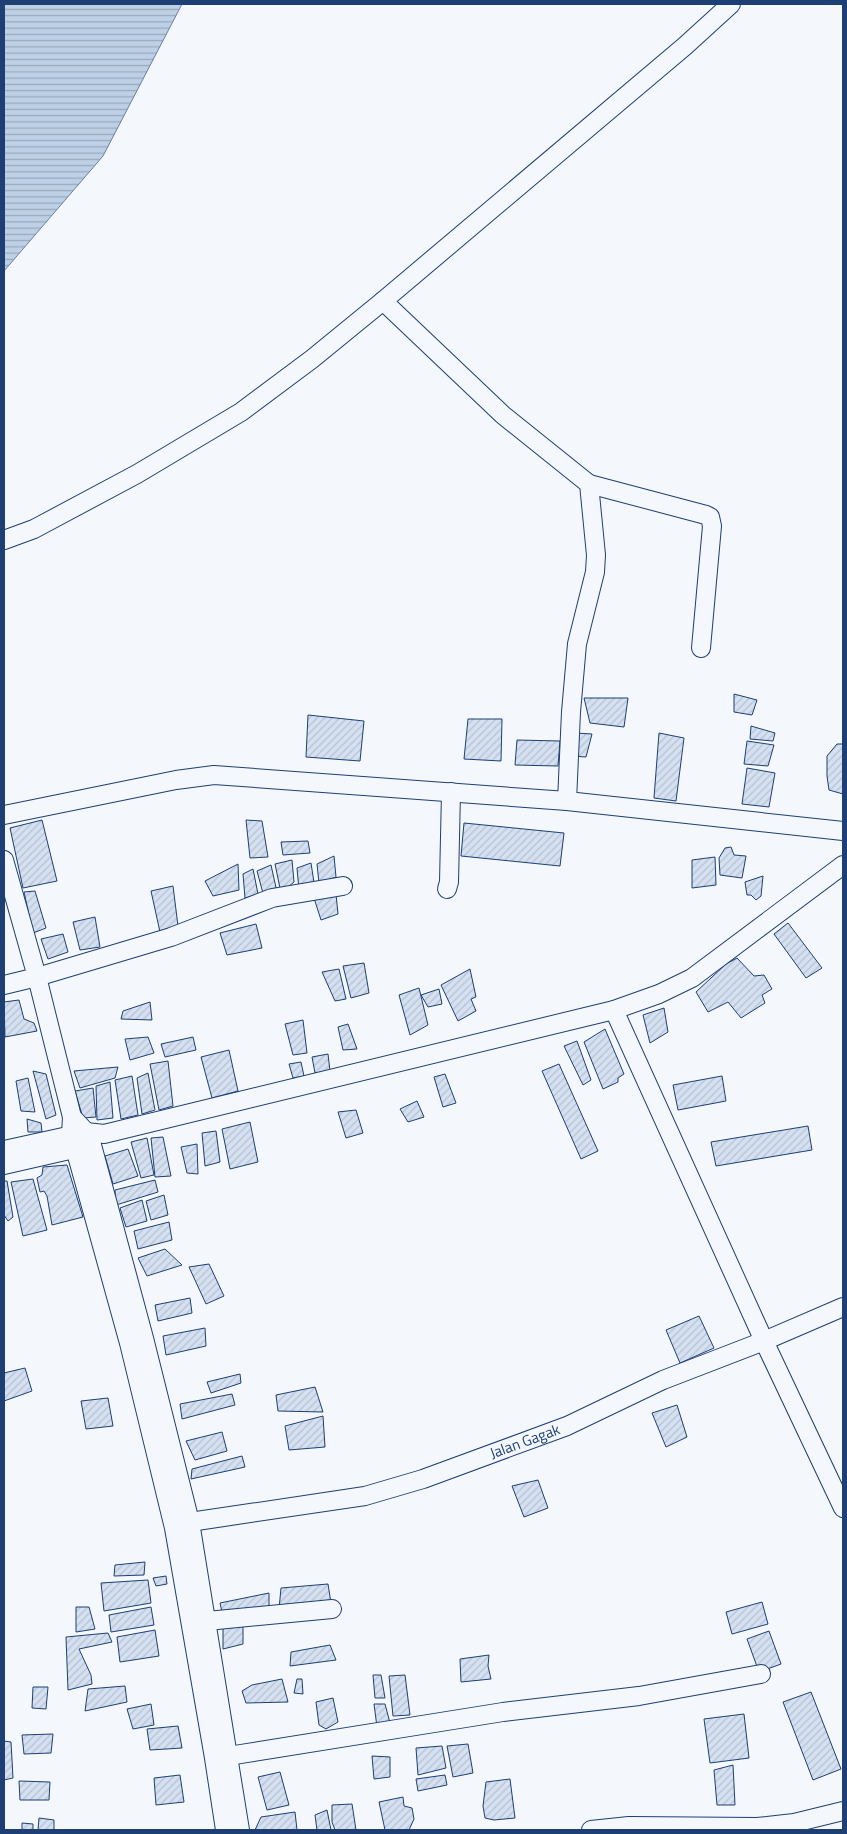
<svg xmlns="http://www.w3.org/2000/svg" width="847" height="1834" font-family="'Titillium Web',sans-serif">
	<style>
		.water { fill: url(#water-rules); stroke: #687fa3 }
		.building { fill: url(#building-hatch); stroke: #1d3f73 }
		.lines { fill: none; stroke-linecap: round; stroke-linejoin: round }
		.minor-casing { stroke: #1d3f73; stroke-width: 20 }
		.minor { stroke: #f4f7fb; stroke-width: 18 }
		.labels { text-anchor: middle; stroke-width: 4; stroke-linejoin: round; paint-order: stroke }
		.street-label { font-size: 15px; fill: #1d3f73; stroke: #f4f7fb }
	</style>
	<defs>
		<pattern id="water-rules" width="6" height="5" patternUnits="userSpaceOnUse" patternTransform="scale(1.25)"><rect width="6" height="5" fill="#bed0e5"/><path d="M0 2.5h6" fill="none" stroke="#9aaabe"/></pattern>
		<pattern id="building-hatch" width="6" height="6" patternUnits="userSpaceOnUse" patternTransform="scale(1.25)"><rect width="6" height="6" fill="#d5e0f0"/><path d="M-1 1l2-2M0 6l6-6M5 7l2-2" fill="none" stroke="#b6c1d1"/></pattern>
	</defs>
	<rect width="100%" height="100%" fill="#f4f7fb"/>
	<path class="water" d="M 4,4 L 182,4 L 103,156 L 4,271 Z"/>
	<path class="building" d="M 734,694 L 757,700 L 752,715 L 734,712 Z
		M 584,698 L 628,698 L 624,727 L 590,723 Z
		M 308,715 L 364,721 L 360,761 L 306,757 Z
		M 468,719 L 502,719 L 501,761 L 464,759 Z
		M 751,726 L 775,733 L 773,741 L 750,739 Z
		M 575,733 L 592,734 L 586,757 L 573,756 Z
		M 659,733 L 684,738 L 676,801 L 654,798 Z
		M 517,740 L 560,741 L 558,766 L 515,765 Z
		M 747,741 L 774,745 L 768,766 L 744,764 Z
		M 837,744 L 843,744 L 843,794 L 829,790 L 827,776 L 827,756 Z
		M 747,768 L 775,773 L 769,807 L 742,804 Z
		M 42,820 L 57,881 L 23,888 L 10,828 Z
		M 246,820 L 262,821 L 268,857 L 250,858 Z
		M 464,823 L 564,833 L 560,866 L 461,856 Z
		M 308,841 L 310,853 L 283,855 L 281,842 Z
		M 731,847 L 734,855 L 746,856 L 742,878 L 720,875 L 719,858 L 725,848 Z
		M 334,856 L 336,877 L 319,883 L 317,864 Z
		M 715,857 L 716,885 L 692,888 L 692,860 Z
		M 292,860 L 294,882 L 281,893 L 275,864 Z
		M 311,863 L 315,889 L 299,890 L 297,868 Z
		M 238,864 L 239,890 L 213,896 L 205,881 Z
		M 271,865 L 277,892 L 264,897 L 257,871 Z
		M 253,869 L 258,894 L 245,898 L 243,874 Z
		M 763,876 L 761,896 L 756,900 L 751,895 L 747,895 L 745,882 Z
		M 173,886 L 178,926 L 160,932 L 151,891 Z
		M 35,891 L 46,928 L 33,933 L 24,892 Z
		M 336,894 L 338,914 L 321,920 L 314,898 Z
		M 95,917 L 100,947 L 80,950 L 73,922 Z
		M 788,923 L 822,968 L 806,978 L 774,934 Z
		M 256,924 L 262,948 L 227,955 L 220,933 Z
		M 63,934 L 68,952 L 48,959 L 41,939 Z
		M 737,958 L 754,976 L 764,975 L 772,989 L 762,995 L 765,1003 L 741,1018 L 728,1002 L 708,1012 L 696,992 L 726,964 Z
		M 364,963 L 369,993 L 351,998 L 343,966 Z
		M 339,969 L 346,999 L 335,1001 L 322,972 Z
		M 470,969 L 476,997 L 471,999 L 476,1011 L 458,1021 L 441,985 Z
		M 419,988 L 428,1025 L 410,1035 L 399,995 Z
		M 439,989 L 442,1004 L 428,1007 L 421,995 Z
		M 19,1000 L 24,1019 L 34,1023 L 37,1031 L 5,1037 L 4,1002 Z
		M 150,1002 L 152,1020 L 121,1019 L 123,1011 Z
		M 664,1008 L 668,1032 L 650,1043 L 643,1015 Z
		M 303,1020 L 307,1053 L 293,1055 L 285,1024 Z
		M 348,1024 L 357,1049 L 343,1050 L 338,1027 Z
		M 605,1029 L 624,1074 L 618,1078 L 618,1082 L 603,1089 L 584,1042 Z
		M 148,1037 L 154,1053 L 130,1060 L 125,1039 Z
		M 193,1037 L 196,1050 L 165,1057 L 161,1044 Z
		M 577,1041 L 591,1080 L 583,1085 L 564,1046 Z
		M 229,1050 L 238,1091 L 212,1098 L 201,1057 Z
		M 328,1054 L 330,1071 L 315,1073 L 312,1057 Z
		M 168,1061 L 173,1106 L 159,1110 L 150,1064 Z
		M 301,1062 L 304,1076 L 293,1078 L 289,1064 Z
		M 559,1064 L 598,1151 L 581,1159 L 542,1071 Z
		M 118,1067 L 115,1078 L 80,1088 L 74,1071 Z
		M 33,1071 L 46,1074 L 56,1115 L 46,1119 Z
		M 148,1073 L 155,1110 L 142,1114 L 137,1078 Z
		M 445,1074 L 456,1103 L 443,1107 L 434,1077 Z
		M 132,1076 L 138,1115 L 121,1119 L 115,1080 Z
		M 722,1076 L 726,1101 L 678,1110 L 673,1085 Z
		M 28,1078 L 35,1112 L 21,1111 L 16,1081 Z
		M 110,1082 L 113,1118 L 97,1120 L 96,1086 Z
		M 93,1088 L 96,1117 L 83,1118 L 75,1091 Z
		M 417,1101 L 424,1117 L 408,1122 L 400,1109 Z
		M 356,1110 L 363,1133 L 346,1138 L 338,1112 Z
		M 27,1119 L 41,1123 L 42,1132 L 28,1132 Z
		M 250,1122 L 258,1162 L 230,1169 L 222,1129 Z
		M 808,1126 L 812,1150 L 716,1166 L 711,1142 Z
		M 216,1131 L 220,1162 L 205,1166 L 202,1133 Z
		M 163,1137 L 171,1176 L 155,1177 L 151,1138 Z
		M 147,1138 L 154,1175 L 141,1178 L 131,1142 Z
		M 197,1144 L 198,1174 L 187,1173 L 181,1147 Z
		M 128,1149 L 138,1176 L 113,1184 L 105,1156 Z
		M 67,1165 L 83,1217 L 52,1225 L 47,1196 L 44,1191 L 40,1192 L 37,1178 L 42,1175 L 43,1167 Z
		M 33,1179 L 47,1230 L 23,1236 L 11,1182 Z
		M 155,1180 L 158,1192 L 116,1205 L 115,1190 Z
		M 4,1181 L 7,1181 L 13,1217 L 8,1221 L 4,1215 Z
		M 164,1195 L 168,1215 L 151,1220 L 146,1201 Z
		M 142,1200 L 147,1221 L 126,1227 L 120,1208 Z
		M 169,1222 L 172,1240 L 138,1249 L 134,1231 Z
		M 165,1249 L 182,1265 L 147,1276 L 138,1258 Z
		M 209,1264 L 224,1296 L 206,1304 L 189,1267 Z
		M 190,1298 L 192,1313 L 158,1321 L 155,1305 Z
		M 699,1316 L 714,1348 L 680,1363 L 666,1330 Z
		M 205,1328 L 206,1346 L 166,1355 L 163,1336 Z
		M 25,1368 L 32,1391 L 4,1401 L 4,1373 Z
		M 240,1374 L 241,1383 L 211,1393 L 207,1382 Z
		M 315,1387 L 323,1412 L 278,1411 L 276,1395 Z
		M 232,1394 L 235,1405 L 182,1419 L 180,1404 Z
		M 108,1398 L 113,1426 L 86,1429 L 81,1401 Z
		M 677,1405 L 687,1437 L 666,1447 L 652,1413 Z
		M 323,1416 L 325,1447 L 289,1450 L 285,1426 Z
		M 222,1432 L 227,1451 L 195,1460 L 186,1441 Z
		M 242,1456 L 245,1467 L 191,1479 L 192,1469 Z
		M 538,1480 L 548,1508 L 524,1517 L 512,1486 Z
		M 145,1562 L 144,1575 L 114,1576 L 115,1565 Z
		M 166,1576 L 167,1584 L 156,1586 L 153,1578 Z
		M 148,1580 L 151,1603 L 104,1611 L 101,1583 Z
		M 328,1584 L 331,1603 L 279,1609 L 281,1588 Z
		M 269,1593 L 269,1607 L 222,1612 L 220,1603 Z
		M 762,1602 L 768,1624 L 732,1634 L 726,1612 Z
		M 76,1607 L 89,1607 L 95,1629 L 76,1632 Z
		M 151,1607 L 154,1625 L 111,1632 L 109,1615 Z
		M 243,1626 L 243,1644 L 223,1649 L 223,1628 Z
		M 155,1630 L 159,1656 L 120,1662 L 117,1637 Z
		M 769,1631 L 781,1664 L 759,1672 L 747,1639 Z
		M 108,1633 L 112,1642 L 79,1649 L 91,1675 L 92,1684 L 68,1690 L 66,1637 Z
		M 330,1645 L 336,1660 L 290,1666 L 291,1652 Z
		M 489,1655 L 488,1666 L 491,1679 L 461,1682 L 460,1659 Z
		M 373,1675 L 381,1675 L 385,1698 L 375,1698 Z
		M 405,1675 L 410,1715 L 393,1716 L 389,1676 Z
		M 282,1679 L 288,1702 L 246,1703 L 242,1691 L 252,1685 Z
		M 297,1679 L 302,1679 L 303,1694 L 294,1693 Z
		M 125,1686 L 127,1702 L 85,1711 L 88,1689 Z
		M 33,1687 L 48,1687 L 46,1709 L 32,1708 Z
		M 811,1692 L 841,1769 L 813,1780 L 783,1702 Z
		M 333,1698 L 338,1722 L 326,1729 L 319,1725 L 316,1702 Z
		M 151,1704 L 154,1725 L 133,1729 L 127,1709 Z
		M 374,1704 L 385,1704 L 390,1723 L 377,1727 Z
		M 744,1714 L 749,1758 L 710,1763 L 704,1719 Z
		M 178,1726 L 182,1748 L 150,1750 L 147,1729 Z
		M 53,1734 L 51,1753 L 24,1754 L 22,1735 Z
		M 4,1741 L 11,1742 L 13,1778 L 4,1780 Z
		M 468,1744 L 473,1773 L 453,1777 L 447,1746 Z
		M 442,1746 L 446,1768 L 418,1775 L 416,1748 Z
		M 372,1756 L 390,1757 L 390,1777 L 374,1779 Z
		M 733,1765 L 735,1805 L 717,1805 L 714,1770 Z
		M 280,1772 L 289,1805 L 267,1810 L 258,1777 Z
		M 180,1775 L 184,1802 L 156,1805 L 154,1778 Z
		M 445,1775 L 447,1785 L 418,1791 L 416,1779 Z
		M 510,1779 L 515,1818 L 494,1820 L 485,1818 L 483,1806 L 486,1782 Z
		M 19,1781 L 50,1782 L 49,1800 L 20,1800 Z
		M 403,1797 L 404,1806 L 412,1808 L 414,1819 L 409,1830 L 385,1830 L 379,1802 Z
		M 352,1804 L 356,1830 L 335,1830 L 332,1822 L 332,1805 Z
		M 327,1810 L 331,1830 L 317,1830 L 315,1815 Z
		M 295,1812 L 297,1830 L 255,1830 L 261,1817 Z
		M 39,1818 L 54,1820 L 54,1830 L 38,1830 Z
		M 22,1823 L 33,1824 L 33,1830 L 22,1830 Z"/>
	<g class="lines">
		<g class="minor-casing">
			<g id="minor">
				<path d="M 383,301 L 503,415 L 589,484 L 596,555 L 595,572 L 577,644 L 571,712 L 567,801"/>
				<path d="M 589,484 L 706,515 L 710,517 L 712,526 L 701,648"/>
				<path d="M 4,540 L 34,529 L 137,474 L 241,412 L 312,359 L 383,301 L 685,46 L 731,4"/>
				<path d="M 4,815 L 176,780 L 214,775 L 567,801 L 843,831"/>
				<path d="M 4,860 L 37,977 L 72,1117"/>
				<path d="M 447,889 L 449,882 L 451,792"/>
				<path d="M 4,985 L 37,977 L 171,937 L 272,898 L 343,886"/>
				<path d="M 614,1010 L 764,1341 L 843,1508"/>
				<path d="M 4,1150 L 86,1132 L 104,1134 L 614,1010 L 659,994 L 692,978 L 843,865"/>
				<path d="M 4,1165 L 87,1146"/>
				<path id="s1" d="M 190,1522 L 365,1496 L 423,1479 L 567,1426 L 663,1380 L 764,1341 L 843,1307"/>
				<path d="M 207,1621 L 332,1609"/>
				<path d="M 228,1756 L 503,1712 L 639,1696 L 761,1674"/>
				<path d="M 225,1830 L 214,1758 L 174,1528 L 129,1343 L 71,1134 L 72,1117 L 86,1132 L 92,1145 L 144,1338 L 190,1522 L 240,1830"/>
				<path d="M 591,1830 L 629,1826 L 757,1827 L 794,1823 L 843,1811"/>
			</g>
		</g>
		<use href="#minor" class="minor"/>
	</g>
	<g class="labels">
		<g class="street-label">
			<text dy="5" stroke="none"><textPath href="#s1" startOffset="346">Jalan Gagak</textPath></text>
		</g>
	</g>
	<rect width="847" height="1834" fill="none" stroke="#1d3f73" stroke-width="10"/>
</svg>
